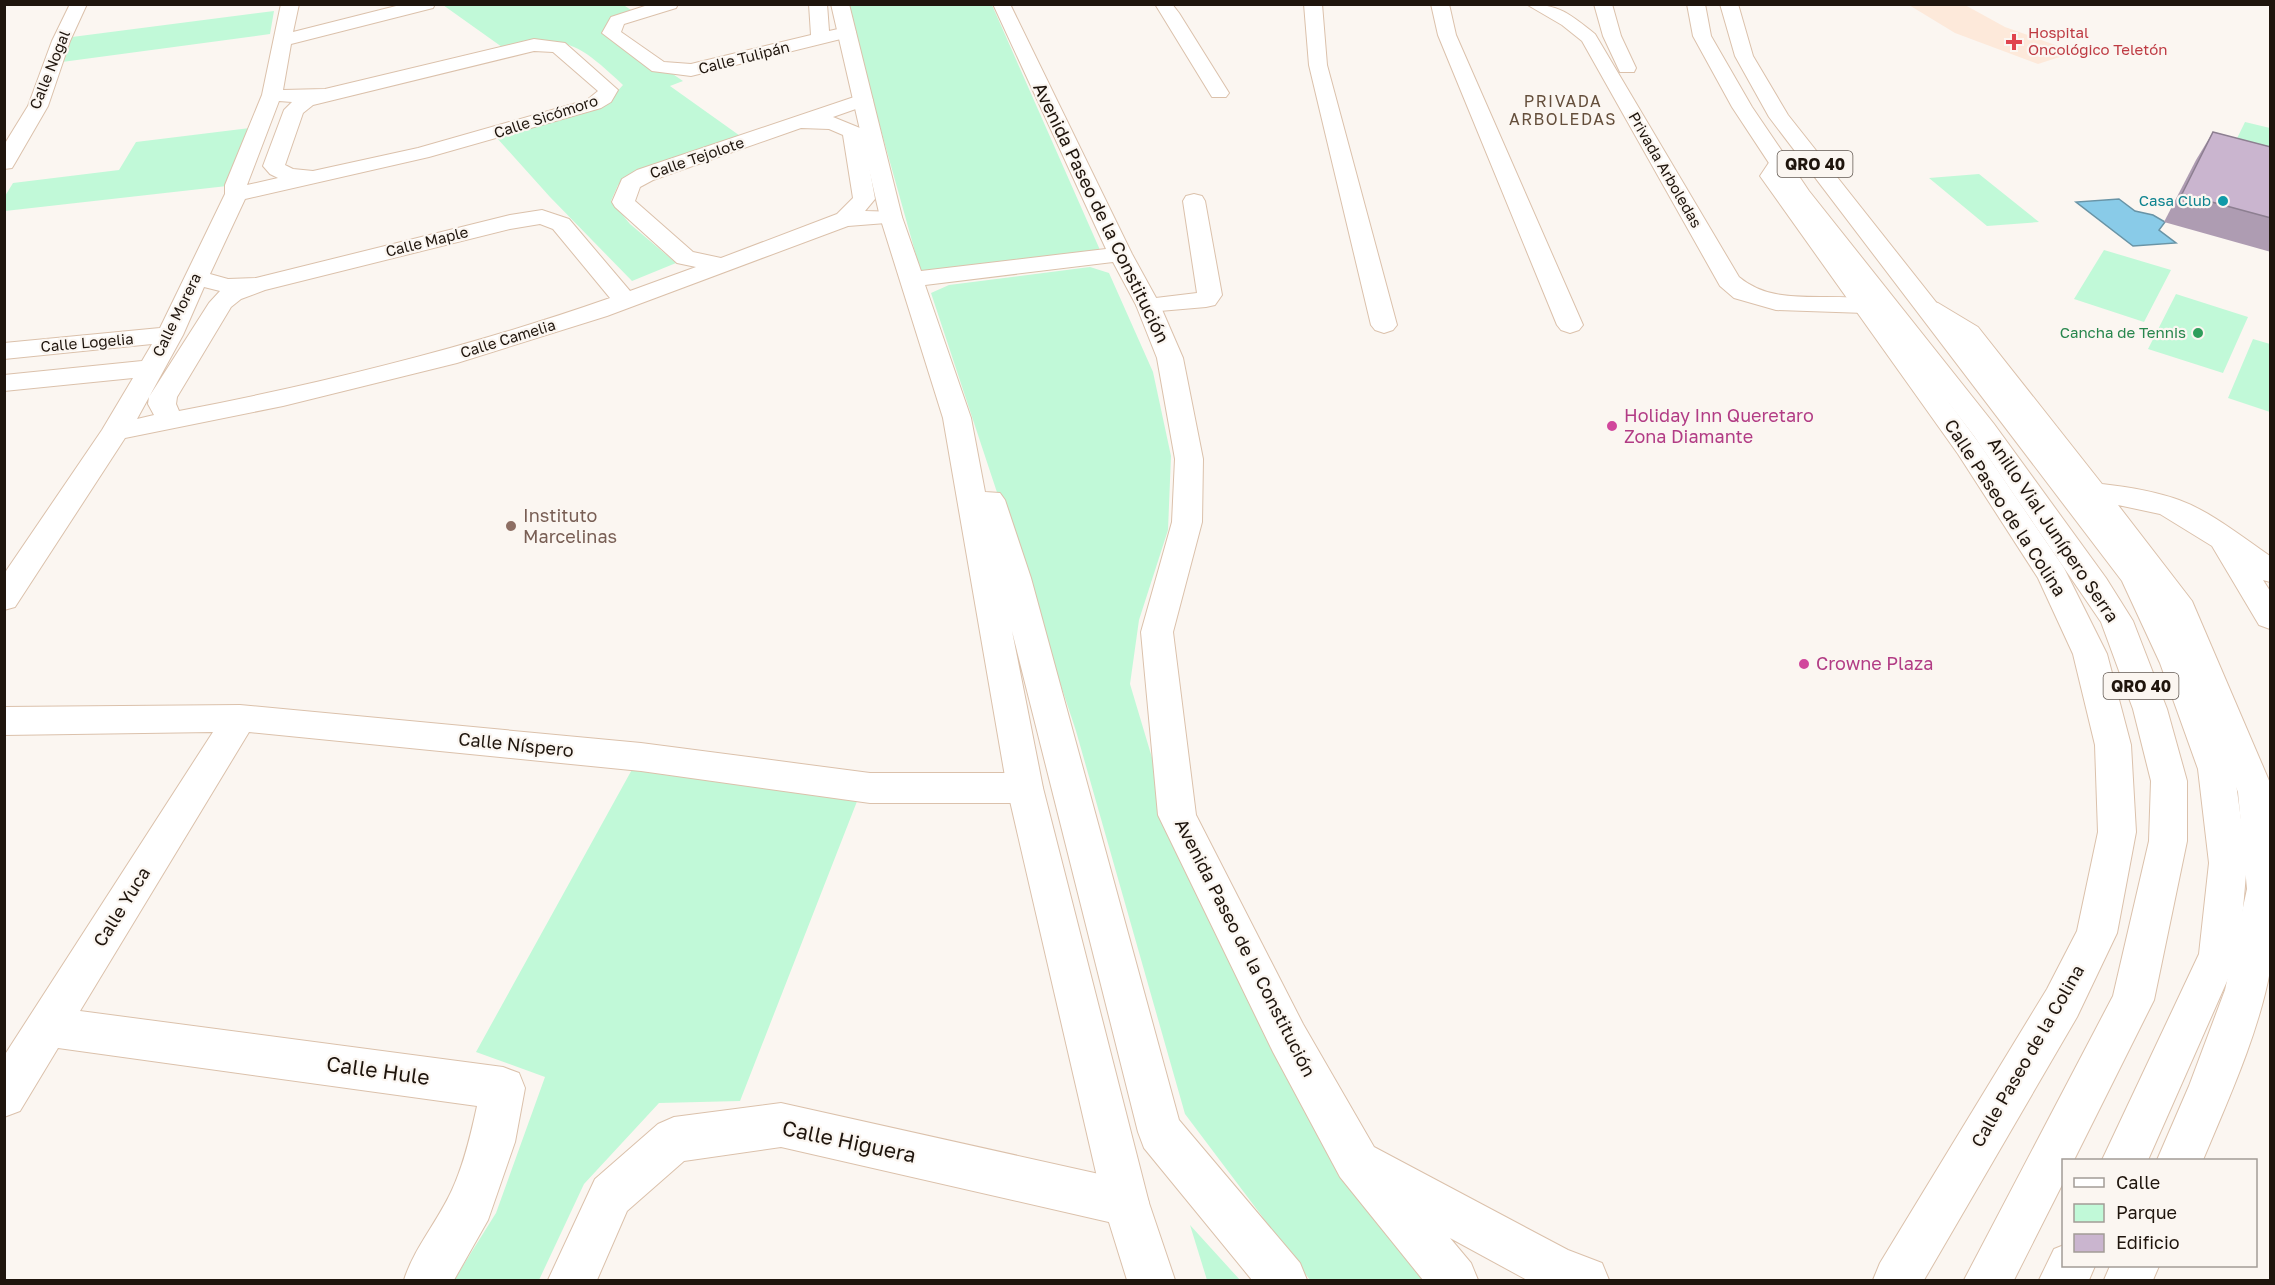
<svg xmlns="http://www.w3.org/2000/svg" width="2275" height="1285" font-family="'Golos Text',sans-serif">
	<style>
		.medical { fill: #fde9da }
		.green { fill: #c1f9d8 }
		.water { fill: #89cbe8; stroke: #6994a6; stroke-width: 1.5 }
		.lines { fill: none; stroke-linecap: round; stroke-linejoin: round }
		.minor-casing { stroke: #dbc1ab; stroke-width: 2 }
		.tertiary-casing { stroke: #dbc1ab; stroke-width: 2 }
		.trunk-casing { stroke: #dbc1ab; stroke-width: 2 }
		.minor { fill: #fff; fill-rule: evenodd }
		.tertiary { fill: #fff; fill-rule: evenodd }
		.trunk { fill: #fff; fill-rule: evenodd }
		.wall { fill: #ae9cb2 }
		.building { fill: #cab5cf; stroke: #8d7f91; stroke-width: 1.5 }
		.health-dot { fill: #e0444e; stroke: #fbf6f1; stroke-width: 2 }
		.culture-dot { fill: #0f9aa8; stroke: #fbf6f1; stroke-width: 2 }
		.leisure-dot { fill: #2e9e5b; stroke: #fbf6f1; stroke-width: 2 }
		.hotel-dot { fill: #d1479c; stroke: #fbf6f1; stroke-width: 2 }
		.education-dot { fill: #8d6e63; stroke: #fbf6f1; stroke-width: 2 }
		.labels { text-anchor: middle; stroke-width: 4.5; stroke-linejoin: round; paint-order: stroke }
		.far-health-label { font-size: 15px; fill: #be3a42; stroke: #fbf6f1; text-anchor: start }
		.far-street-label { font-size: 15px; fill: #1f150d; stroke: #fbf6f1 }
		.far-culture-label { font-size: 15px; fill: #0d838f; stroke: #fbf6f1; text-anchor: end }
		.far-leisure-label { font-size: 15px; fill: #27864d; stroke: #fbf6f1; text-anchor: end }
		.far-neighbourhood-label { font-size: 16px; letter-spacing: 1.5px; fill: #654f3c; stroke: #fbf6f1 }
		.shield { fill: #fbf6f1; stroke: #615851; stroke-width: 1.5 }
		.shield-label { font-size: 16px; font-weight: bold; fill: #1f150d }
		.street-label { font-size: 18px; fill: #1f150d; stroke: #fbf6f1 }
		.hotel-label { font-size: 18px; fill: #b23c85; stroke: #fbf6f1; text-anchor: start }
		.education-label { font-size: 18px; fill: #785e54; stroke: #fbf6f1; text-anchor: start }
		.near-street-label { font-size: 21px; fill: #1f150d; stroke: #fbf6f1 }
	</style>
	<rect width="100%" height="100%" fill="#fbf6f1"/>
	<path class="medical" d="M 1909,5 L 1965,5 L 2005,27 L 2075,52 L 2038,64 L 1955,33 Z"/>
	<path class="green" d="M 622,4 L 634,12 L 611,32 L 683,81 L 670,86 L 743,138 L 678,160 L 618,185 L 611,201 L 630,224 L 676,263 L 632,281 L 550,197 L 496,137 L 612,97 L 623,85 C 577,42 565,34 502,47 L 443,5 Z
		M 846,5 L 992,5 L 1100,250 L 921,273 Z
		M 274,11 L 270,34 L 62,62 L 72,37 Z
		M 2245,122 L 2270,128 L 2270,172 L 2226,161 Z
		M 259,127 L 236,185 L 5,211 L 5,196 L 13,183 L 119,170 L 136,142 Z
		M 1979,174 L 2039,222 L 1987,226 L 1929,178 Z
		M 2104,250 L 2171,270 L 2144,322 L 2074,299 Z
		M 1090,267 L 1109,273 L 1153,372 L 1171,456 L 1168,530 L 1139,620 L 1130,684 L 1167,808 L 1294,1071 L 1431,1280 L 1310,1280 L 1185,1114 L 1076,731 L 931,293 L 949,285 Z
		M 2176,294 L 2248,317 L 2223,373 L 2148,349 Z
		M 2253,339 L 2270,344 L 2270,412 L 2228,398 Z
		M 640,755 L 863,786 L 740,1101 L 659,1103 L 584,1184 L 539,1280 L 454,1280 L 496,1213 L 545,1077 L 476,1052 Z
		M 1190,1225 L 1240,1280 L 1207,1280 Z"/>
	<path class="water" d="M 2119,199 L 2135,211 L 2153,215 L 2165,222 L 2159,230 L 2176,243 L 2133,246 L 2076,202 Z"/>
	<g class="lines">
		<g class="minor-casing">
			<path id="minor" d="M 70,4 L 87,4 L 70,41 L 48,106 L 15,163 L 12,168 L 4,169 L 4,145 L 28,106 L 52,41 Z
				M 281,4 L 299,4 L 293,32 L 404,4 L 435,4 L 433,8 L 291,44 L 283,90 L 325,89 L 534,39 L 565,43 L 618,90 L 611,102 L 601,108 L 429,157 L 245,199 L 210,274 L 228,279 L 256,278 L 510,215 L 542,210 L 569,219 L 630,291 L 696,267 L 677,263 L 615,207 L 612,202 L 622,179 L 637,170 L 863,94 L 870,96 L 873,100 L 870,104 L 833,117 L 860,128 L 863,132 L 875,199 L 865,211 L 899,212 L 902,217 L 899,222 L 848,226 L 607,316 L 457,363 L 283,406 L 125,438 L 15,607 L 4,610 L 4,574 L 102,430 L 133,378 L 4,391 L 4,375 L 142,361 L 152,344 L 4,359 L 4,343 L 160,328 L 225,194 L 225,185 L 262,95 ZM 534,51 L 553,52 L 598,91 L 587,100 L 418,148 L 313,171 L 293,169 L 285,165 L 303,113 L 313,105 ZM 279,101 L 292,102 L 284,110 L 263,166 L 270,174 L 278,178 L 247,185 ZM 801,128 L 829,129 L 843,135 L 853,198 L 837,214 L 721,258 L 693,252 L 635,201 L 640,187 L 653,180 ZM 540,224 L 553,229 L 610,298 C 470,347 325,383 179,411 L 176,404 L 177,397 L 231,307 L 241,299 L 265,290 L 510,229 ZM 204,287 L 220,291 L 209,303 L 149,397 L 148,404 L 154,415 L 137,419 L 183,335 Z
				M 651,4 L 678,4 L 676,8 L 624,24 L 621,32 L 664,62 L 691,64 L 811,35 L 809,4 L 827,4 L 829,31 L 847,27 L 853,28 L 856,32 L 853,36 L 691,76 L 652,71 L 602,33 L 611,17 Z
				M 1155,4 L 1172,4 L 1179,13 L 1229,93 L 1226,97 L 1212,97 Z
				M 1304,4 L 1322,4 L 1327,65 L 1397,325 L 1393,330 L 1384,333 L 1375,330 L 1371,325 L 1309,65 Z
				M 1431,4 L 1449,4 L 1456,35 L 1583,325 L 1579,330 L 1570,333 L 1561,330 L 1557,325 L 1438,35 Z
				M 1526,4 C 1559,4 1570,14 1595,34 L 1739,277 C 1777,309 1829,290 1874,301 L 1877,306 L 1874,311 L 1865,313 L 1776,310 L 1734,298 L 1720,286 L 1582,41 L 1562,25 Z
				M 1594,4 L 1612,4 L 1621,36 L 1636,68 L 1634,72 L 1620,72 L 1618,68 L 1603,36 Z
				M 1194,194 L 1202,196 L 1205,201 L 1222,295 L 1215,305 L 1206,307 L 1148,312 L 1139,310 L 1136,305 L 1139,300 L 1197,293 L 1183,201 L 1186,196 Z
				M 240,705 L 641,743 L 870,773 L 1025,773 L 1038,778 L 1043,788 L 1038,798 L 1025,803 L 870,803 L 641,771 L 249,732 L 80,1011 L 503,1067 L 519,1073 L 525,1088 L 515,1142 L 488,1220 L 454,1280 L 404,1280 C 414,1248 438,1221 452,1190 C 464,1164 471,1134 477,1106 L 58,1048 L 20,1111 L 4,1117 L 4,1056 L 213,732 L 4,735 L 4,707 Z
				M 781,1103 L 1126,1180 L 1143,1186 L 1149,1203 L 1143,1220 L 1126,1226 L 781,1147 L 684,1161 L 627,1211 L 597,1280 L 548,1280 L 595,1179 L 658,1124 L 674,1117 Z"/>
		</g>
		<g class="tertiary-casing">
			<path id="tertiary" d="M 831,4 L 849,4 L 902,217 L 921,271 L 1106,249 L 993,4 L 1010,4 L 1132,254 L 1160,305 L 1183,358 L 1203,459 L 1202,522 L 1173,632 L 1196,815 L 1303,1024 L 1374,1147 L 1568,1250 L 1602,1263 L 1609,1280 L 1527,1280 L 1450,1238 L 1471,1263 L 1478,1280 L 1423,1280 L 1340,1177 L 1273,1052 L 1158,815 L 1141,632 L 1172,522 L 1175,459 L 1157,358 L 1136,305 L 1113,262 L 925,285 L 971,418 L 985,492 L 1000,493 L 1005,500 L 1031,578 L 1179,1120 L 1300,1263 L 1307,1280 L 1252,1280 L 1144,1148 L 1138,1132 L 1012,631 L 1043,788 L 1149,1203 L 1175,1280 L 1127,1280 L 1103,1203 L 1007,788 L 943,418 L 880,217 Z
				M 1780,157 L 1788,158 L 1791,163 L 1782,176 L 1979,443 L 2064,568 L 2107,654 L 2131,745 L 2136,832 L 2117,933 L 2077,1017 L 1924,1280 L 1873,1280 L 1880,1263 L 2047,989 L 2077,931 L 2098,832 L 2095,745 L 2073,654 L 2038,578 L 1958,454 L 1760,176 L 1772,158 Z
				M 1929,301 L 1938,303 L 1978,327 L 2102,484 C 2128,487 2154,491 2179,500 C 2212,512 2242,537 2270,556 L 2270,582 L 2263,580 L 2270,591 L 2270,629 L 2259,625 L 2212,546 L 2160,514 L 2118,505 L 2192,601 L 2270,783 L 2270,971 C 2258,1035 2228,1100 2203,1160 L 2157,1160 L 2189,1086 L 2225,990 L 2247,889 L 2238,792 L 2162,605 L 1960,337 L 1920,313 L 1917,308 L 1920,303 Z
				M 2110,1266 L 2159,1266 L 2153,1280 L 2104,1280 Z"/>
		</g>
		<g class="trunk-casing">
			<path id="trunk" d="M 1687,4 L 1705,4 L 1711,36 L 1752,107 L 1809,191 L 1994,424 L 2106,578 L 2133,621 L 2167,709 L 2187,781 L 2187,841 L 2154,1000 L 2074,1160 L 2064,1160 L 2064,1181 L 2014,1280 L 1964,1280 L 2113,996 L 2149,841 L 2151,781 L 2133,709 L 2101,622 L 1974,436 L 1790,195 L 1732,107 L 1693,36 Z
				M 1720,4 L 1738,4 L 1753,56 L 1788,115 L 2147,569 L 2194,663 L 2234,769 L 2247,863 L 2239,954 L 2148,1160 L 2102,1160 L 2199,954 L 2209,863 L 2198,769 L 2160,663 L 2122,581 L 1769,117 L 1735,56 Z
				M 2064,1245 L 2064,1266 L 2095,1266 L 2089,1280 L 2039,1280 L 2054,1249 Z"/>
		</g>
		<use href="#minor" class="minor"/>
		<use href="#tertiary" class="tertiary"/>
		<use href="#trunk" class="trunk"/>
	</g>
	<path class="wall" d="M 2213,132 L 2271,147 L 2271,252 L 2164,222 L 2196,160 Z"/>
	<path class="building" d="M 2213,132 L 2271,147 L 2271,218 L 2182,194 Z"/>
	<path class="health-dot" d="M2011 33h6v6h6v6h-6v6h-6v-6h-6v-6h6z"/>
	<circle class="culture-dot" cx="2223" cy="201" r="6"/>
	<circle class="leisure-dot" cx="2198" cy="333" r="6"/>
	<g class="hotel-dot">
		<circle cx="1612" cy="426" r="6"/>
		<circle cx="1804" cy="664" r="6"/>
	</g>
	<circle class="education-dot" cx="511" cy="526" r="6"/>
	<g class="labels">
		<g class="far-health-label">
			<text x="2028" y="38">Hospital<tspan x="2028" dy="17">Oncológico Teletón</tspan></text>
		</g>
		<g class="far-street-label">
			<text transform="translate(744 58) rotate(-14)" y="5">Calle Tulipán</text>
			<text transform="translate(50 70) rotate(-68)" y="5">Calle Nogal</text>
			<text transform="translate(546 117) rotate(-18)" y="5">Calle Sicómoro</text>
			<text transform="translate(697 158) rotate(-19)" y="5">Calle Tejolote</text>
			<text transform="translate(1665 170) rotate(60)" y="5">Privada Arboledas</text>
			<text transform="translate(427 242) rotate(-14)" y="5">Calle Maple</text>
			<text transform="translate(177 315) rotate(-64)" y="5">Calle Morera</text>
			<text transform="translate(508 339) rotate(-17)" y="5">Calle Camelia</text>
			<text transform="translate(87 343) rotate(-5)" y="5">Calle Logelia</text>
		</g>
		<g class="far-culture-label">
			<text x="2211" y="206">Casa Club</text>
		</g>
		<g class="far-leisure-label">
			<text x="2186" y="338">Cancha de Tennis</text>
		</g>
		<g class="far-neighbourhood-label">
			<text x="1563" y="107">PRIVADA<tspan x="1563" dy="18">ARBOLEDAS</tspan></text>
		</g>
		<g class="shield">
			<rect x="1777.5" y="151" width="75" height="26" rx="4.5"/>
			<rect x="2103.5" y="673" width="75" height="26" rx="4.5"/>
		</g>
		<g class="shield-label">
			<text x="1815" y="170">QRO 40</text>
			<text x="2141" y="692">QRO 40</text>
		</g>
		<g class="street-label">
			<text transform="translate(1101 213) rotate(64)" y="6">Avenida Paseo de la Constitución</text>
			<text transform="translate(2005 508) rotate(57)" y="6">Calle Paseo de la Colina</text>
			<text transform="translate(2053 530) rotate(56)" y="6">Anillo Vial Junípero Serra</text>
			<text transform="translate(516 745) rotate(6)" y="6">Calle Níspero</text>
			<text transform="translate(122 907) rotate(-58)" y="6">Calle Yuca</text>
			<text transform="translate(1245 948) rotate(63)" y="6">Avenida Paseo de la Constitución</text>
			<text transform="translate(2028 1056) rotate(-60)" y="6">Calle Paseo de la Colina</text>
		</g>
		<g class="hotel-label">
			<text x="1624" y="422">Holiday Inn Queretaro<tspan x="1624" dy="21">Zona Diamante</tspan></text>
			<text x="1816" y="670">Crowne Plaza</text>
		</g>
		<g class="education-label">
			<text x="523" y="522">Instituto<tspan x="523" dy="21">Marcelinas</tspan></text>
		</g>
		<g class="near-street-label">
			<text transform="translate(378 1071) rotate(8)" y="7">Calle Hule</text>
			<text transform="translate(849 1142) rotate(12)" y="7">Calle Higuera</text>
		</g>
	</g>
	<rect width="2275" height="1285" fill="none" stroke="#1f150d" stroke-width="12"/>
	<rect x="2062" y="1159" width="195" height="108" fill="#fbf6f1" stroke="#a39c96" stroke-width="1.5"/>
	<rect x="2074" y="1178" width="30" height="9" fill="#ffffff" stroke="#a39c96" stroke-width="1.5"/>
	<text x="2116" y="1189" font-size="18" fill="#1f150d">Calle</text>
	<rect x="2074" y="1204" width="30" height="18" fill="#c1f9d8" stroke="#a39c96" stroke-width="1.5"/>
	<text x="2116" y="1219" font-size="18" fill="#1f150d">Parque</text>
	<rect x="2074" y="1234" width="30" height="18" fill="#cab5cf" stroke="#a39c96" stroke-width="1.5"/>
	<text x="2116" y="1249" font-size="18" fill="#1f150d">Edificio</text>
</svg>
